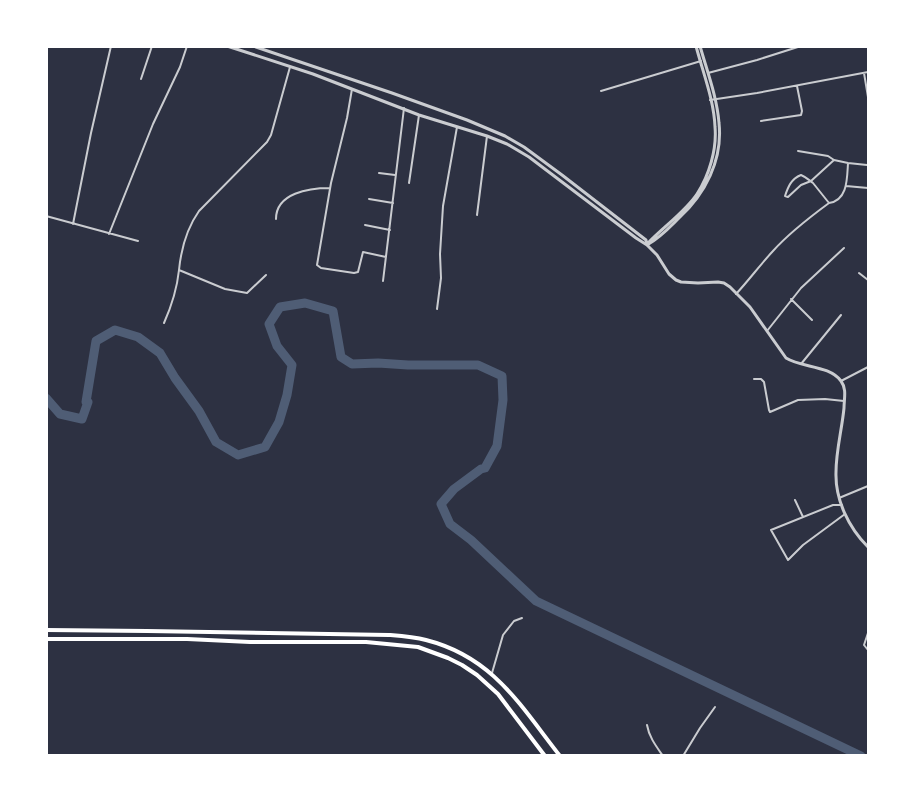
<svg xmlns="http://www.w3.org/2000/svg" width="915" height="802" font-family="'Public Sans',sans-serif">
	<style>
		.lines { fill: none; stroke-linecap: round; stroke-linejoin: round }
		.river { stroke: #4f5d75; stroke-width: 9 }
		.minor { stroke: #caccd0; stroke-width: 2 }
		.tertiary { stroke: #caccd0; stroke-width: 3 }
		.secondary { stroke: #fff; stroke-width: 4 }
	</style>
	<rect width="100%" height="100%" fill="#2d3142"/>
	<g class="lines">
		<path class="river" d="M 46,398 L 60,414 L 82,419 L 88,402 L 86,402 L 96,341 L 115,330 L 138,337 L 160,353 L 175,378 L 199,411 L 216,442 L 238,455 L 265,447 L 279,422 L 287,395 L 292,365 L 277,346 L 269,324 L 280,307 L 305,303 L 333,311 L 341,357 L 352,364 L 378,363 L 408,365 L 478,365 L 502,376 L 503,400 L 497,446 L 485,468 L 481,469 L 454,489 L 441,504 L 450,524 L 471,540 L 536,601 L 861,756"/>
		<path class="minor" d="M 708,73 L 757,60 L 801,46
			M 864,73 L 868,97
			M 141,79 L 152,46
			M 352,89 L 347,118 L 331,183 L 317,265 L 321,268 L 354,273 L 358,272 L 363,252 L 386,257
			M 601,91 L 701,61
			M 710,100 L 757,93 L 868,72
			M 761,121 L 801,115 L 802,111 L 797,86
			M 798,151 L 828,156 L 834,160
			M 379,173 L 395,175
			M 409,183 L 419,115
			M 846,186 L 868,188
			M 369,199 L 393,203
			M 829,203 L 813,183 C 809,180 806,177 801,175 C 791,179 788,187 785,196 L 788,197 L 801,185 L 811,181 L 834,160 L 848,163 L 867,165
			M 477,215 L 487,136
			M 46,216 L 138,241
			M 276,219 C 276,193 309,188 330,188
			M 73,224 L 91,133 L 111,46
			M 365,225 L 390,230
			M 109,234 L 153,124 L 180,67 L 187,46
			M 859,273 L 868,280
			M 266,275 L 247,293 L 225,289 L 179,270 C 181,250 187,228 199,211 L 267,142 L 271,135 L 290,67
			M 383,281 L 404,108
			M 736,294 C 749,280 760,265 773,251 C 789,233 810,217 829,203 C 848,200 847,178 848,163
			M 791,299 L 812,320
			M 437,309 L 441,278 L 440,254 L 443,206 L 457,127
			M 164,323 C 172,305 177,289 179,270
			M 767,331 L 801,288 L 844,248
			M 801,364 L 841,315
			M 754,379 L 761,379 L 764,382 L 769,410 L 770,412 L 798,400 L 825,399 L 844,401
			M 841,381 L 868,367
			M 839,498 L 868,486
			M 795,500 L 803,517
			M 842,505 L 833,505 L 771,530 L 788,560 L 803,545 L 845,514
			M 868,633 L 864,645 L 868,650
			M 492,673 L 503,635 L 514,621 L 522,618
			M 647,725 C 649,737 656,746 663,756
			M 683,756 L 700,728 L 715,707"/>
		<path class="tertiary" d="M 227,46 L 313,74 L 419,115 L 487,136 L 507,144 L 529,157 L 636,238 L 647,245
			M 253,46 L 392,93 L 467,120 L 505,136 L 524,147 L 562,175 L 646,240 L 647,245 L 657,255 L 669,274 L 676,280 L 681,282 L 698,283 L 718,282 L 724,283 L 730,287 L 750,307 L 786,358 C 802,368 829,365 841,381 C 847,389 844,399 844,408 C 842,429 836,451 836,472 C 835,500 849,528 868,547
			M 648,243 C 663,227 685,212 697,194 C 709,176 717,149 715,127 C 714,100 703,73 696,46
			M 647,245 C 660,238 669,228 679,218 C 705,194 723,160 719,123 C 717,97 707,71 700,46"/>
		<path class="secondary" d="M 46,630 L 147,631 L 389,635 C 401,636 414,637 426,640 C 493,657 520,705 560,756
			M 46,639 L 187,639 L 250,642 L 366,642 L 418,647 L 448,658 L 462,665 L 477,675 L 498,694 L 545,756"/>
	</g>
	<rect width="915" height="802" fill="none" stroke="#ffffff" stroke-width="96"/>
</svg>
